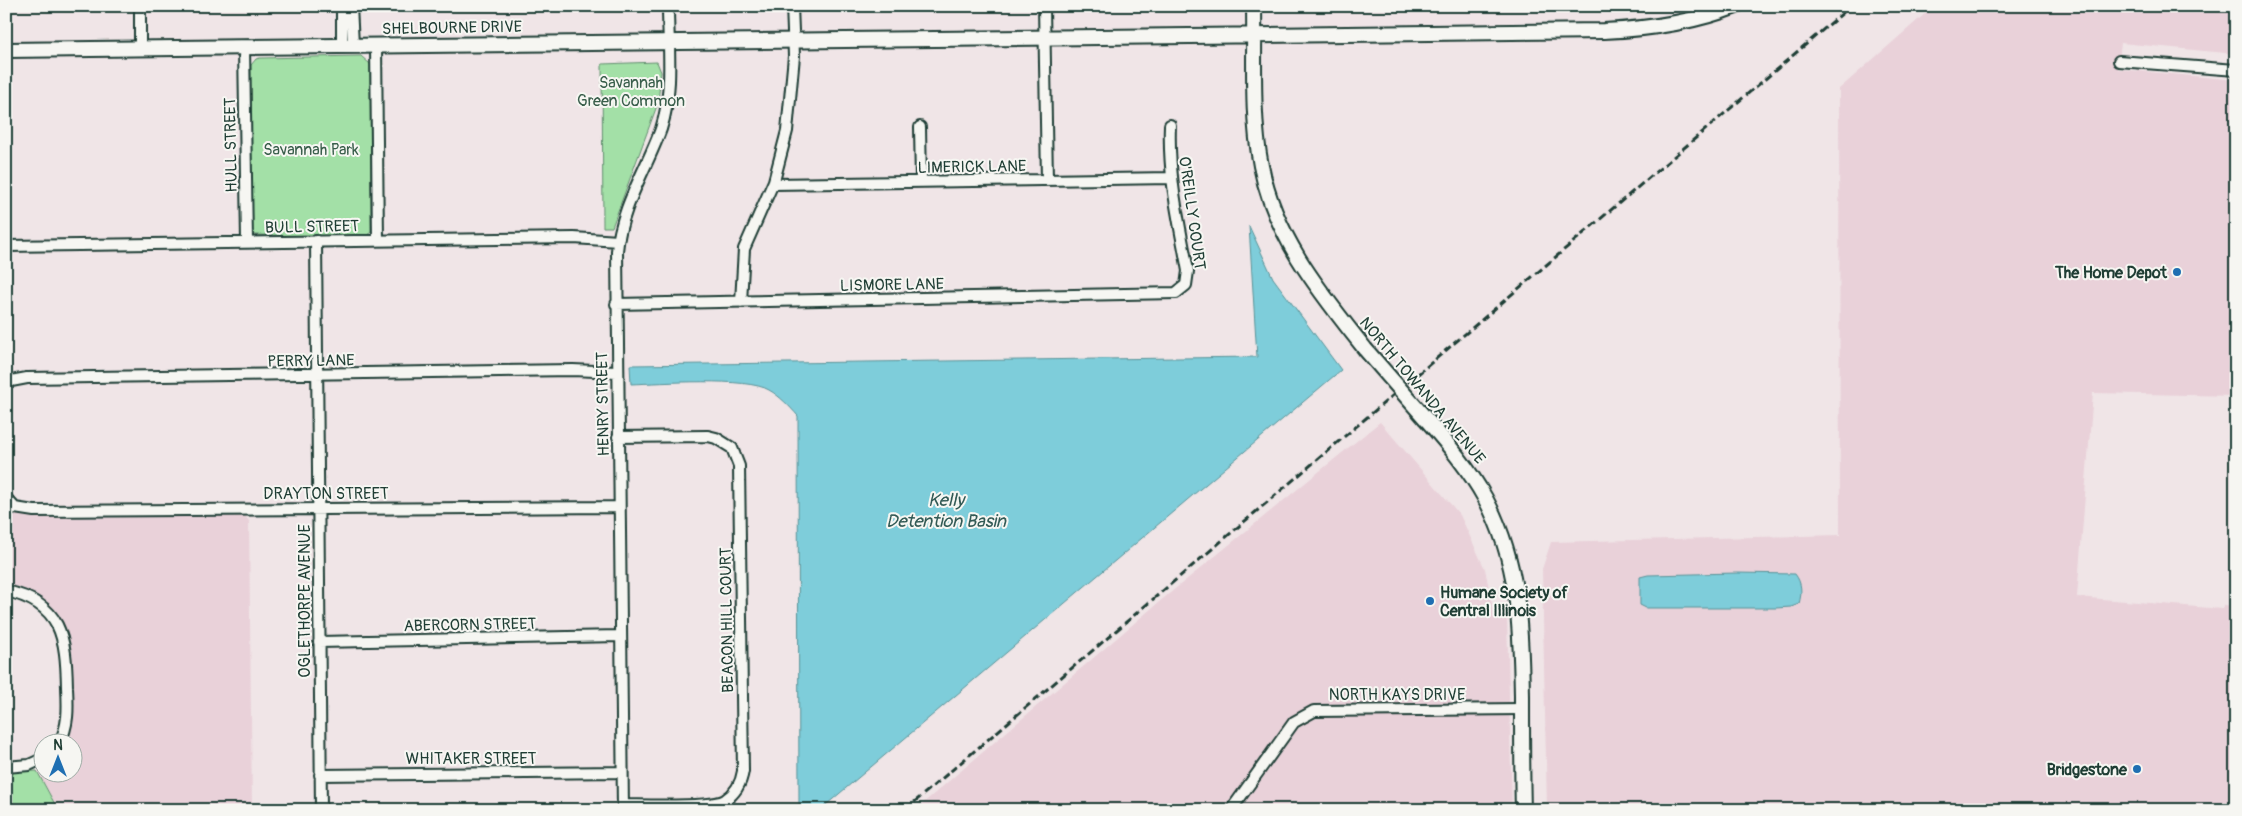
<svg xmlns="http://www.w3.org/2000/svg" width="2242" height="816" font-family="Pangolin,sans-serif">
	<style>
		.built { fill: #e9d1d9 }
		.green { fill: #a3e0a7; stroke: #618e6e }
		.water { fill: #7ecdda; stroke: #589398 }
		.lines { fill: none; stroke-linecap: round; stroke-linejoin: round }
		.minor-casing { stroke: #1f3d34; stroke-width: 14 }
		.major-casing { stroke: #1f3d34; stroke-width: 18 }
		.minor { stroke: #f6f6f2; stroke-width: 10 }
		.major { stroke: #f6f6f2; stroke-width: 14 }
		.rail { stroke: #1f3d34; stroke-width: 3; stroke-dasharray: 8 4; stroke-linecap: butt }
		.major-bridge-casing { stroke: #1f3d34; stroke-width: 18; stroke-linecap: butt }
		.major-bridge { stroke: #f6f6f2; stroke-width: 14 }
		.poi-dot { fill: #1f6fb2; stroke: #f6f6f2; stroke-width: 2 }
		.labels { text-anchor: middle; stroke-width: 4; stroke-linejoin: round; paint-order: stroke }
		.street-label { font-size: 16px; fill: #1f3d34; stroke: #f6f6f2 }
		.park-label { font-size: 16px; fill: #395e4b; stroke: #f6f6f2 }
		.poi-label { font-size: 16px; font-weight: bold; fill: #1f3d34; stroke: #f6f6f2; text-anchor: end }
		.water-label { font-size: 18px; font-style: italic; fill: #325a55; stroke: #f6f6f2 }
	</style>
	<rect width="100%" height="100%" fill="#f0e5e7"/>
	<filter id="ink" filterUnits="userSpaceOnUse"><feTurbulence type="fractalNoise" baseFrequency=".02" numOctaves="2"/><feDisplacementMap in="SourceGraphic" scale="10" xChannelSelector="R" yChannelSelector="G"/><feConvolveMatrix kernelMatrix="1 2 1 2 8 2 1 2 1" color-interpolation-filters="sRGB"/></filter>
	<g filter="url(#ink)">
		<path class="built" d="M 1934,6 L 2236,6 L 2236,54 L 2121,43 L 2118,69 L 2236,80 L 2236,396 L 2093,393 L 2077,597 L 2222,609 L 2224,605 L 2236,606 L 2236,810 L 1547,810 L 1542,569 L 1551,542 L 1840,535 L 1839,89 Z
			M 1380,422 L 1460,515 L 1485,569 L 1493,609 L 1499,617 L 1507,618 L 1512,810 L 915,810 L 1159,602 Z
			M 6,505 L 19,514 L 37,518 L 245,516 L 249,521 L 252,810 L 57,810 L 37,771 L 42,768 L 42,774 L 72,774 L 72,744 L 66,743 L 70,724 L 71,652 L 65,630 L 37,595 L 19,587 L 6,588 Z"/>
		<path class="green" d="M 361,56 L 370,64 L 371,232 L 366,236 L 254,235 L 252,230 L 251,65 L 256,59 L 260,58 Z
			M 657,62 L 661,72 L 658,103 L 612,227 L 603,227 L 602,64 Z
			M 37,771 L 58,810 L 6,810 L 6,772 Z"/>
		<path class="water" d="M 1249,226 L 1273,278 L 1341,370 L 820,810 L 799,810 L 798,416 C 790,407 780,396 769,390 C 748,377 659,383 631,384 L 630,365 L 1257,357 Z
			M 1737,573 L 1795,574 C 1802,583 1802,592 1799,604 L 1791,607 L 1776,608 L 1646,608 L 1640,605 L 1640,577 L 1648,575 Z"/>
		<g class="lines">
			<g class="minor-casing">
				<path id="minor" d="M 140,6 L 140,48
					M 351,6 L 353,45
					M 1044,6 L 1047,180
					M 342,45 L 342,6
					M 376,46 L 378,240
					M 244,47 L 247,242
					M 2119,61 L 2236,70
					M 920,127 L 921,182
					M 773,184 L 1171,178
					M 316,241 L 321,810
					M 6,246 L 574,238 L 618,241
					M 741,302 L 744,249 L 774,181 L 787,131 L 794,56 L 792,6
					M 616,304 L 1176,293 L 1186,285 L 1188,271 C 1179,221 1168,177 1170,125
					M 6,382 L 27,378 L 573,370 L 617,372
					M 618,437 L 708,436 L 716,438 L 732,448 L 739,466 L 743,771 C 741,784 736,793 725,800 C 711,808 643,805 623,805
					M 6,498 L 15,508 L 34,511 L 619,507
					M 6,591 C 62,603 66,638 67,687 C 68,708 69,725 59,744
					M 319,642 L 620,636
					M 6,767 L 29,765 L 42,759
					M 320,775 L 622,772
					M 623,810 L 617,251 C 621,207 646,170 661,129 C 674,89 668,46 668,6
					M 1231,810 L 1294,722 L 1314,711 L 1522,709"/>
			</g>
			<g class="major-casing">
				<path id="major" d="M 1254,6 C 1255,59 1251,114 1261,166 C 1275,238 1321,293 1365,349
					M 6,50 L 1604,31 C 1648,29 1695,22 1736,6
					M 1426,419 C 1448,444 1469,469 1485,498 C 1519,561 1521,626 1522,696 C 1522,734 1522,772 1523,810"/>
			</g>
			<use href="#minor" class="minor"/>
			<use href="#major" class="major"/>
			<path class="rail" d="M 905,810 L 1851,6"/>
			<g class="major-bridge-casing">
				<path id="major-bridge" d="M 1365,349 L 1426,419"/>
			</g>
			<use href="#major-bridge" class="major-bridge"/>
		</g>
	</g>
	<g class="poi-dot">
		<circle cx="2177" cy="272" r="5"/>
		<circle cx="1430" cy="601" r="5"/>
		<circle cx="2137" cy="769" r="5"/>
	</g>
	<g class="labels">
		<g class="street-label">
			<text transform="translate(452 27) rotate(-1)" y="6">SHELBOURNE DRIVE</text>
			<text transform="translate(230 145) rotate(-91)" y="6">HULL STREET</text>
			<text transform="translate(972 166) rotate(-1)" y="6">LIMERICK LANE</text>
			<text transform="translate(1193 213) rotate(82)" y="6">O'REILLY COURT</text>
			<text transform="translate(312 226) rotate(-1)" y="6">BULL STREET</text>
			<text transform="translate(892 284) rotate(-1)" y="6">LISMORE LANE</text>
			<text transform="translate(311 360) rotate(-1)" y="6">PERRY LANE</text>
			<text transform="translate(1423 390) rotate(50)" y="6">NORTH TOWANDA AVENUE</text>
			<text transform="translate(602 404) rotate(-91)" y="6">HENRY STREET</text>
			<text x="326" y="499">DRAYTON STREET</text>
			<text transform="translate(304 601) rotate(-90)" y="6">OGLETHORPE AVENUE</text>
			<text transform="translate(726 620) rotate(-91)" y="6">BEACON HILL COURT</text>
			<text transform="translate(470 624) rotate(-1)" y="6">ABERCORN STREET</text>
			<text x="1397" y="700">NORTH KAYS DRIVE</text>
			<text x="471" y="764">WHITAKER STREET</text>
		</g>
		<g class="park-label">
			<text x="631" y="88">Savannah<tspan x="631" dy="18">Green Common</tspan></text>
			<text x="311" y="155">Savannah Park</text>
		</g>
		<g class="poi-label">
			<text x="2167" y="278">The Home Depot</text>
			<text x="1440" y="598" text-anchor="start">Humane Society of<tspan x="1440" dy="18">Central Illinois</tspan></text>
			<text x="2127" y="775">Bridgestone</text>
		</g>
		<g class="water-label">
			<text x="946" y="506">Kelly<tspan x="946" dy="21">Detention Basin</tspan></text>
		</g>
	</g>
	<rect width="2242" height="816" fill="none" stroke="#f6f6f2" stroke-width="25"/>
	<rect x="12" y="12" width="2217" height="791" fill="none" stroke="#1f3d34" stroke-width="2" filter="url(#ink)"/>
	<g transform="translate(58 758)"><circle r="24" fill="#f6f6f2" stroke="#a0aca6"/>
	<path d="M0-4L9 19L0 12L-9 19Z" fill="#1f6fb2"/>
	<text y="-8" font-size="14" font-weight="bold" text-anchor="middle" fill="#1f3d34">N</text>
	</g>
</svg>
